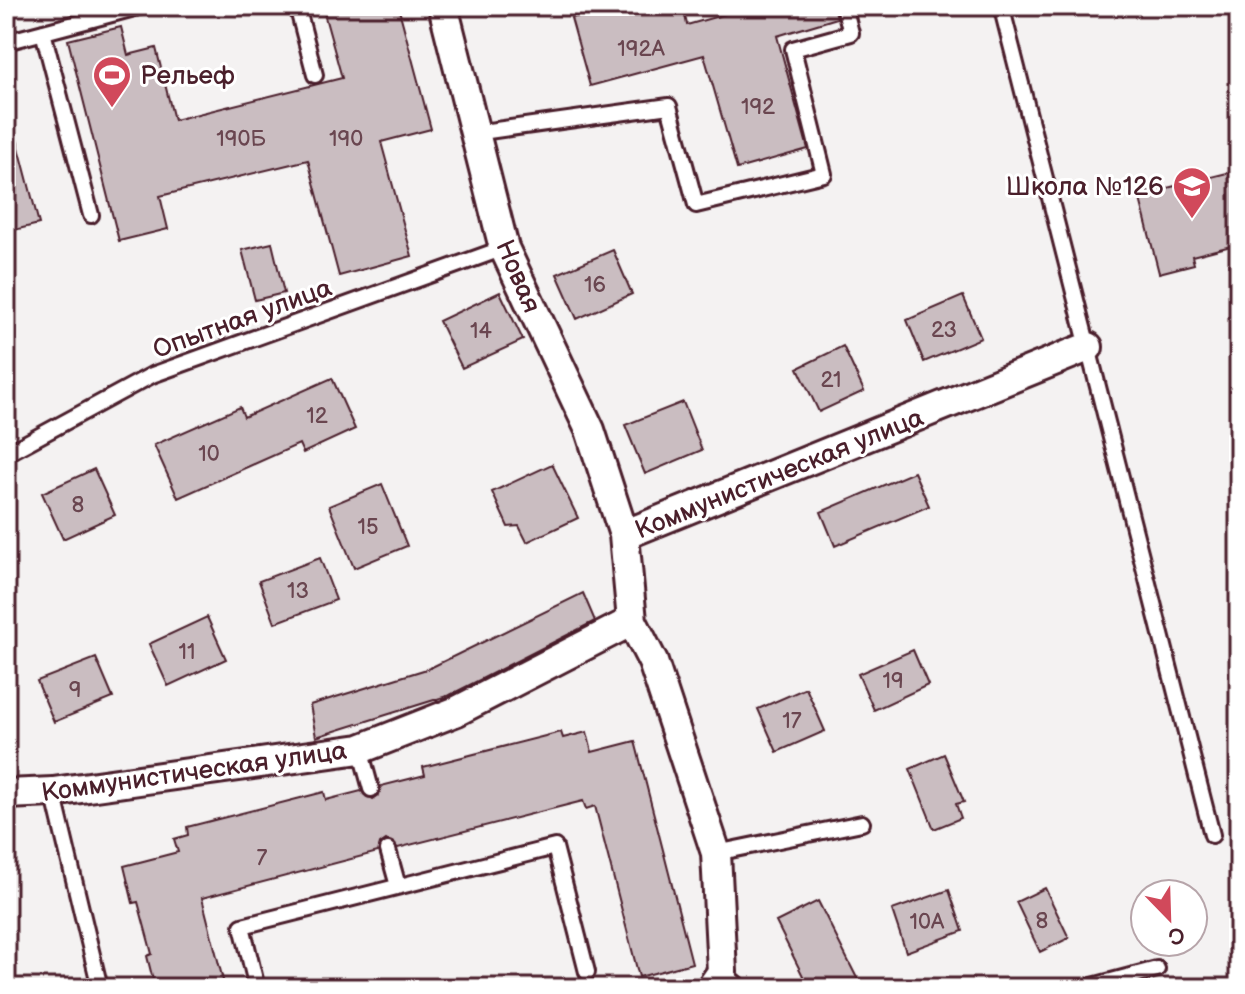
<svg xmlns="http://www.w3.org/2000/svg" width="1245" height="994" font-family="'Balsamiq Sans',sans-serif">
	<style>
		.building { fill: #cabdc1; stroke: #4a1f2b; stroke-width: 2 }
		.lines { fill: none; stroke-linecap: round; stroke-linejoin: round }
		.lane-casing { stroke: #4a1f2b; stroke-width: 20 }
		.street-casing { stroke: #4a1f2b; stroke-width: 34 }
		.lane { stroke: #fff; stroke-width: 14 }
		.street { stroke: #fff; stroke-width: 28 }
		.labels { text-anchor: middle; stroke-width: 6; stroke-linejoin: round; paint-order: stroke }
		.number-label { font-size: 22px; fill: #6a4650 }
		.poi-label { font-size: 26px; fill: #4a1f2b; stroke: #fff; text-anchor: start }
		.street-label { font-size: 26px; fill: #4a1f2b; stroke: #fff }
	</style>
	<rect width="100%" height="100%" fill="#f4f2f2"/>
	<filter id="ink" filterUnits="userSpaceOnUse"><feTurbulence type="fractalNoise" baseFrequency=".0125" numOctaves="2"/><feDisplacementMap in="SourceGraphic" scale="16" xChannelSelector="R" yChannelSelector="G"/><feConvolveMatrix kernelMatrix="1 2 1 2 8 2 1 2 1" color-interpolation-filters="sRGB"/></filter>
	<g filter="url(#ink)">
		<path class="building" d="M 322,6 L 398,6 L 431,129 L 381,142 L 412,256 L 339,276 L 308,160 L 160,196 L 168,229 L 119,241 L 68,40 L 121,27 L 128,55 L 156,48 L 174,120 L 342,78 Z
			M 624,6 L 683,6 L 687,25 L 754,6 L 834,6 L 837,18 L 777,36 L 808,149 L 737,169 L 704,55 L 590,86 L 571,18 Z
			M 15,132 L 39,224 L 6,232 L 6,133 Z
			M 1239,170 L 1239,244 L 1192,256 L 1194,264 L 1159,273 L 1139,195 Z
			M 272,243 L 284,293 L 255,300 L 242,250 Z
			M 613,250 L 632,294 L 577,319 L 557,274 Z
			M 500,292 L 523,340 L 462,368 L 439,321 Z
			M 963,296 L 981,338 L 924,362 L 907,320 Z
			M 843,346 L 864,391 L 819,412 L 798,368 Z
			M 332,378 L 355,429 L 303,453 L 299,444 L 178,498 L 154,445 L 240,407 L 244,417 Z
			M 683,402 L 702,450 L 645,474 L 625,425 Z
			M 552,464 L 578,518 L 527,542 L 519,526 L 508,527 L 492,492 Z
			M 94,469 L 115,515 L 63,539 L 42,493 Z
			M 914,472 L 929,506 L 835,546 L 821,512 Z
			M 382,484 L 407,546 L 354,568 L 329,506 Z
			M 320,558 L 336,600 L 275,623 L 259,581 Z
			M 583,593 L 595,621 L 450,695 L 316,737 L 310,705 L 430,668 Z
			M 207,617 L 226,659 L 168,686 L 149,644 Z
			M 913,650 L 928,685 L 874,710 L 858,674 Z
			M 96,658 L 113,698 L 54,722 L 37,681 Z
			M 806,688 L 825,731 L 777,752 L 758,709 Z
			M 561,732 L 563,738 L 587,732 L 592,752 L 635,741 L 692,963 L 639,977 L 595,806 L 586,809 L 583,801 L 398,848 L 386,840 L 380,844 L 378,852 L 202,898 L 225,988 L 155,988 L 147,956 L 152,954 L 138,902 L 133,903 L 124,866 L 178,852 L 174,839 L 188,835 L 187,827 L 324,792 L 326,800 L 361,791 L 373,799 L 379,795 L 381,786 L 425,775 L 423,767 Z
			M 944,754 L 964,802 L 956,804 L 961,818 L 934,829 L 910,769 Z
			M 1045,888 L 1069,938 L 1040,952 L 1016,902 Z
			M 949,890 L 963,931 L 906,952 L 892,910 Z
			M 818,901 L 862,988 L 809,988 L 776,922 Z"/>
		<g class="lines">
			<g class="lane-casing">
				<path id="lane" d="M 297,6 L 315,75
					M 1004,17 L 1212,835
					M 43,32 L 91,215
					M 6,42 L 142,6
					M 474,133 L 669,106 L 696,205 L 824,174 L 793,49 L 851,33 L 844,6
					M 6,454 L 152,375 L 504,248
					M 360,749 L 371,789
					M 53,792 L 100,988
					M 388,850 L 398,886
					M 716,853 L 862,823
					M 722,972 L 741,988
					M 257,988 L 242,926 L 555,847 L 587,972
					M 1085,988 L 1157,969"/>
			</g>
			<g class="street-casing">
				<path id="street" d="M 443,6 L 504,248 L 590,430 L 624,535
					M 632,621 L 653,662 L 716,853 L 722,972 L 711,988
					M 6,794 L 53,792 L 360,749 L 457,711 L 632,621 L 624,535 L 1088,347"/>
			</g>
			<use href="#lane" class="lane"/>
			<use href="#street" class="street"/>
		</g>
	</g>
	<defs>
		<g id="stadium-pin" transform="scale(2)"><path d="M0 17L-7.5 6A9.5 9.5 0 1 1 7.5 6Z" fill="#d1495b" stroke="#fff"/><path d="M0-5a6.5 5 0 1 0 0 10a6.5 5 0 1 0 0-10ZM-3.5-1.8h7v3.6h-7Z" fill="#fff"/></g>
		<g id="school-pin" transform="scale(2)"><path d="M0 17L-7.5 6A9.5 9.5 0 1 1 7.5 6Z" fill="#d1495b" stroke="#fff"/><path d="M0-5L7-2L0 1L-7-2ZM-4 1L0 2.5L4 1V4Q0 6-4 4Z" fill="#fff"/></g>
	</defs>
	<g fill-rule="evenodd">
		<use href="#stadium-pin" x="112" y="75"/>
		<use href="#school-pin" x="1192" y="186"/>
	</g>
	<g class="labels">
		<g class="number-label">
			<text x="641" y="56">192А</text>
			<text x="758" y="114">192</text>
			<text x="241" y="146">190Б</text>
			<text x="346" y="146">190</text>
			<text x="595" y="292">16</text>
			<text x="944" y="337">23</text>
			<text x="481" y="338">14</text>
			<text x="831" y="387">21</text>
			<text x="317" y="423">12</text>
			<text x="209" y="461">10</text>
			<text x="78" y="512">8</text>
			<text x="368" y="534">15</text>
			<text x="298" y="598">13</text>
			<text x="187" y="659">11</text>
			<text x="893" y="688">19</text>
			<text x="75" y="697">9</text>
			<text x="792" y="728">17</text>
			<text x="262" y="865">7</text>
			<text x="1042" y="928">8</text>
			<text x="927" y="929">10А</text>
		</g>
		<g class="poi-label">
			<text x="140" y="84">Рельеф</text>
			<text x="1164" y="195" text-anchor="end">Школа №126</text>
		</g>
		<g class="street-label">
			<text transform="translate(519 276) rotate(67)" y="9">Новая</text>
			<text transform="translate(242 318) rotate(-20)" y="9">Опытная улица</text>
			<text transform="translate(779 473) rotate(-22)" y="9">Коммунистическая улица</text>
			<text transform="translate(194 771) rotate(-8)" y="9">Коммунистическая улица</text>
		</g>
	</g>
	<rect width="1245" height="994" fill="none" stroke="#fff" stroke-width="32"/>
	<rect x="16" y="16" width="1213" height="962" fill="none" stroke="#4a1f2b" stroke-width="3" filter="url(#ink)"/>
	<g transform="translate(1169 918) rotate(157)"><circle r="38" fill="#ffffff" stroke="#b7a5aa" stroke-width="2"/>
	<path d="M0-6L14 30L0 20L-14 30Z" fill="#d1495b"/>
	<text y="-12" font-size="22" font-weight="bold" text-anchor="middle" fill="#4a1f2b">С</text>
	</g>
</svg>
